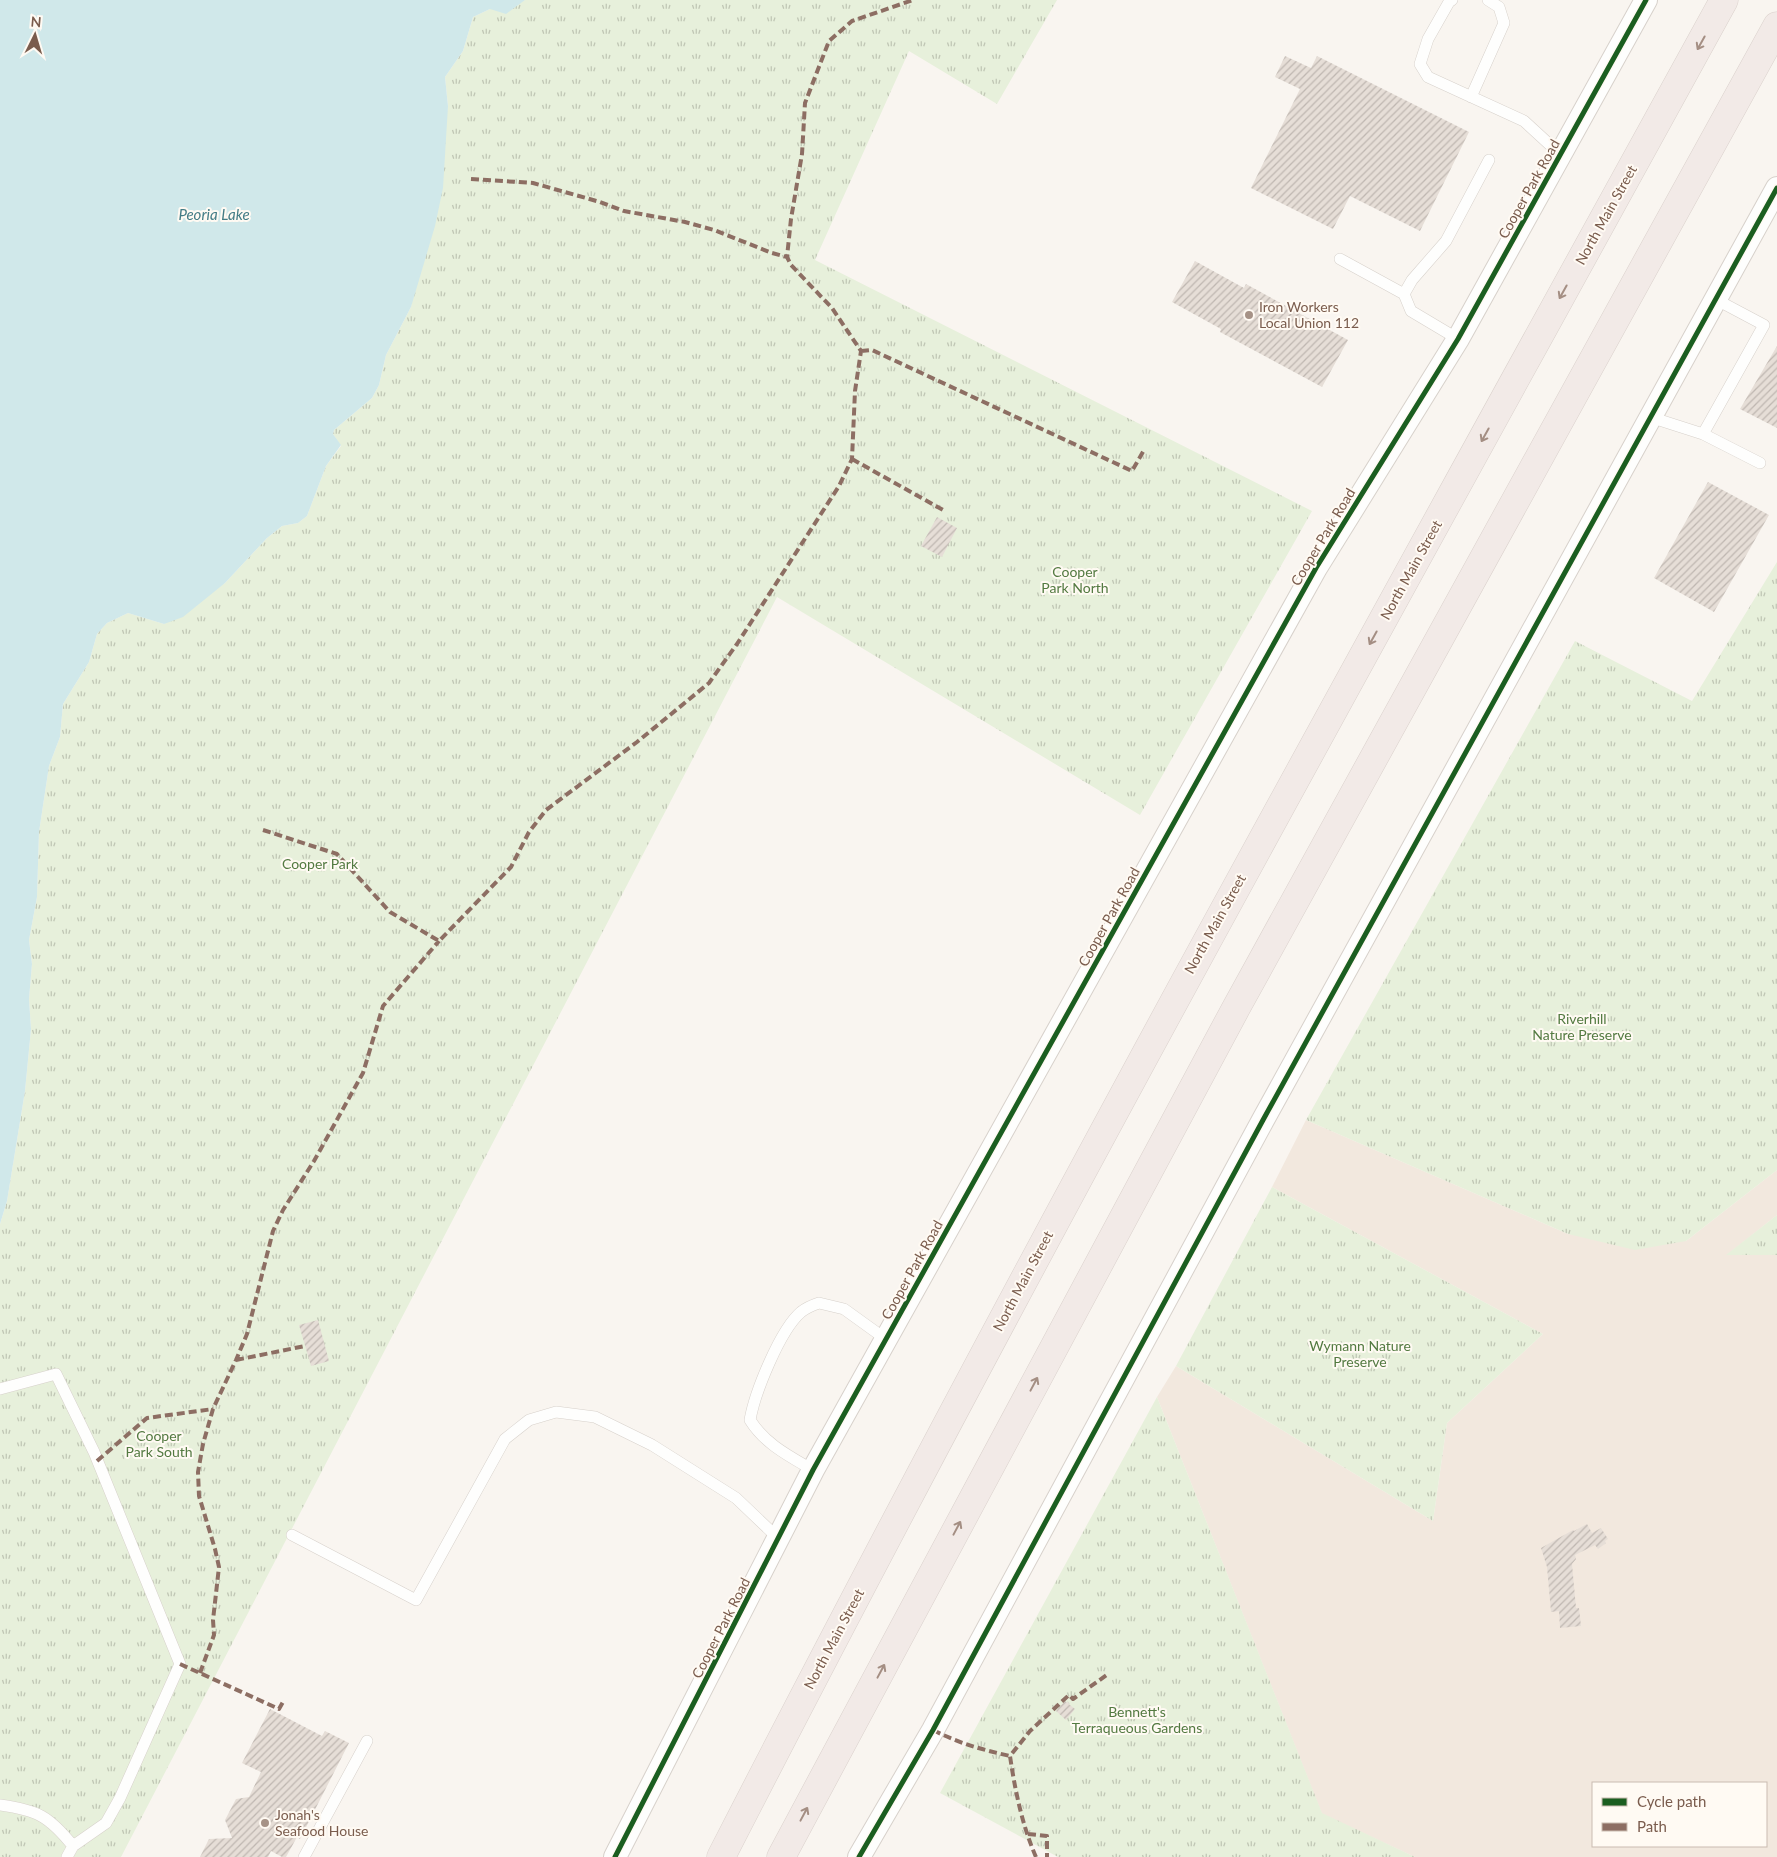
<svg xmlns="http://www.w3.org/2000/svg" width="1777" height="1857" font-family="Lato,sans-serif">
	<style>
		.residential { fill: #f2e8de; fill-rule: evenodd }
		.park { fill: url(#park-tufts) }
		.water { fill: #d0e8ea }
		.building { fill: url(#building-hatch) }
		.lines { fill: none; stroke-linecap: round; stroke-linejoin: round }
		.lane-casing { stroke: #d7d1cb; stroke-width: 12 }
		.street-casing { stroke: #d7d1cb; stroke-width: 24 }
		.highway-casing { stroke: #dad1cc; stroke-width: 29 }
		.path { stroke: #dcd5d0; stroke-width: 3; stroke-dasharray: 1 4; stroke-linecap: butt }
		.lane { stroke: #fefefd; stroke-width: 11 }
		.street { stroke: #fefefd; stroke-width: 22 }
		.highway { stroke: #f2eae7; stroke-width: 28 }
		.quiet { stroke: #8d6e63; stroke-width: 4; stroke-dasharray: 8 4; stroke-linecap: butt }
		.cycleway-casing { stroke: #fffaf3; stroke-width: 8 }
		.cycleway { stroke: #1b5e20; stroke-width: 5 }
		.oneway { stroke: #a48e83 }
		.poi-dot { fill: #a69286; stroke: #fffaf3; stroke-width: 2 }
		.labels { text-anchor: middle; stroke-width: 4; stroke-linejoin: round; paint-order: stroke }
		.street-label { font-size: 14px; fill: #7a5c4d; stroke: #fffaf3 }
		.poi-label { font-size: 14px; fill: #7a5c4d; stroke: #fffaf3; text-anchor: start }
		.park-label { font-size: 14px; fill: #537a41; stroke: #fffaf3 }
		.water-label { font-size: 15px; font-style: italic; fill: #437c86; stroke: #fffaf3 }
	</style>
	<defs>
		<pattern id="park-tufts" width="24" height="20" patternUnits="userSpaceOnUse" patternTransform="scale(1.25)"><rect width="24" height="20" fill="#e7f0db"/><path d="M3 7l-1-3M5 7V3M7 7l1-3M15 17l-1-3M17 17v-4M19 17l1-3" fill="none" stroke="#c0c6b4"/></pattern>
		<pattern id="building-hatch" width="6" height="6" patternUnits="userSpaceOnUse" patternTransform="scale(1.25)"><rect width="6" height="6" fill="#e6ded7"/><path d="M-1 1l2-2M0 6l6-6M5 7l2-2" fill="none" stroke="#bfb7b1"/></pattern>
	</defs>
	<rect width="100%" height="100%" fill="#f9f5f0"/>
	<path class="residential" d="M 1306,1120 L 1568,1234 L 1686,1241 L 1777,1170 L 1777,1215 L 1727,1255 L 1777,1255 L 1777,1857 L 1415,1857 L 1322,1814 L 1157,1397 L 1176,1366 L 1433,1521 L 1447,1423 L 1543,1334 L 1272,1187 ZM 1593,1783 L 1766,1783 L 1766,1846 L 1593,1846 Z"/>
	<path class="park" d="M 525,0 L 1057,0 L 997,104 L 909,51 L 815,260 L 1312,511 L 1140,815 L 777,597 L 121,1857 L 0,1857 L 0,1224 L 7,1201 L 25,1091 L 31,1029 L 29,999 L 32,964 L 29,940 L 37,897 L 39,832 L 49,766 L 60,737 L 63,704 L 89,662 L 97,634 L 107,623 L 128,613 L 164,624 L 225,583 L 267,538 L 282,526 L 298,523 L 307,516 L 326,466 L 341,446 L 333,434 L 334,430 L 372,398 L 379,385 L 386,355 L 411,307 L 448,106 L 445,77 L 463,51 L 473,17 L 490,9 Z
		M 1777,562 L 1777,1170 L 1686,1241 L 1635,1250 L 1568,1234 L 1306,1120 L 1575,641 L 1692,701 Z
		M 1272,1187 L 1543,1334 L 1447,1423 L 1433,1521 L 1176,1366 Z
		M 1777,1215 L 1777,1255 L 1726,1255 Z
		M 1157,1397 L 1322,1813 L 1415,1857 L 1058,1857 L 940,1793 Z"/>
	<path class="water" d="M 0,0 L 525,0 L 506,14 L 490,9 L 473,17 L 463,51 L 445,77 L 448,106 L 443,188 L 435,226 L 411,307 L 386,355 L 379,385 L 372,398 L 334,430 L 333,434 L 341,445 L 326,466 L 307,516 L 298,523 L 282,526 L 267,538 L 225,583 L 183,617 L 164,624 L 128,613 L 107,623 L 97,634 L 89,662 L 63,704 L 60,737 L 49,766 L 39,832 L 37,897 L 29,940 L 32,964 L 29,999 L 31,1029 L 25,1091 L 7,1201 L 0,1224 Z"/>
	<path class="building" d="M 1285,56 L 1311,68 L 1317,56 L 1469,132 L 1420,231 L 1350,196 L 1333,229 L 1251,188 L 1300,89 L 1275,77 Z
		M 1195,261 L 1244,288 L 1246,284 L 1348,340 L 1322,387 L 1220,332 L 1221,329 L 1172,302 Z
		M 1777,346 L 1777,428 L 1740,409 Z
		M 1708,482 L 1769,515 L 1714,612 L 1654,578 Z
		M 937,517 L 957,528 L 942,557 L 921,546 Z
		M 318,1320 L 329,1361 L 311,1366 L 299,1325 Z
		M 1587,1524 L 1592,1533 L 1601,1528 L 1608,1539 L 1605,1541 L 1606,1543 L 1598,1549 L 1595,1545 L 1575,1555 L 1576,1559 L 1572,1564 L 1576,1608 L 1579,1608 L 1581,1626 L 1560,1628 L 1559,1611 L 1551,1612 L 1547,1567 L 1541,1548 L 1573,1530 L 1574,1531 Z
		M 1065,1701 L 1075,1709 L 1066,1720 L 1056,1711 Z
		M 270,1709 L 322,1736 L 325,1731 L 349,1743 L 300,1839 L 297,1837 L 286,1857 L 282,1857 L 271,1851 L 268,1857 L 200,1857 L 209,1839 L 232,1838 L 225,1820 L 236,1799 L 249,1797 L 261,1772 L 242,1763 Z"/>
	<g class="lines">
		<g class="lane-casing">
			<path id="lane" d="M 1452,0 L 1449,2 L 1428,39 L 1420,64 L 1428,77 L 1524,121 L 1561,155
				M 1471,97 L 1504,23 L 1499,7 L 1488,0
				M 1340,259 L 1404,294
				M 1458,339 L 1411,311 L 1404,294 L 1412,280 L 1446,241 L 1489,160
				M 1650,417 L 1703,434 L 1760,463
				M 1703,434 L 1764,325 L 1715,299
				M 0,1389 L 56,1374 L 94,1452 L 180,1664 L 120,1798 L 106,1823 L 73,1846 L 67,1857
				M 813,1470 C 789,1456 765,1444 750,1420 C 755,1392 780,1330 801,1312 C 806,1308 813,1305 819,1303 L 844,1309 L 887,1340
				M 292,1535 L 416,1600 L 505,1439 L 529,1420 L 556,1412 L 595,1417 L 652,1445 L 736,1498 L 779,1539
				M 0,1805 C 37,1810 49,1816 73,1846
				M 304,1857 L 367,1741"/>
		</g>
		<g class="street-casing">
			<path id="street" d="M 615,1857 L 813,1470 L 1316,568 L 1458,339 L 1646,0
				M 859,1857 L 933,1730 L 1263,1120 L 1777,188"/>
		</g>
		<g class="highway-casing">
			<path id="highway" d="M 721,1857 C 1042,1231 1385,617 1724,0
				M 781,1857 L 1236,1008 L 1777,26"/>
		</g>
		<path class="path" d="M 1068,1703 L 1073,1699"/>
		<use href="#lane" class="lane"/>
		<use href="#street" class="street"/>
		<use href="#highway" class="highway"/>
		<path class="quiet" d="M 471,179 L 533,183 L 600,202 L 624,211 L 685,222 L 714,230 L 772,253 L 787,257
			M 861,351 L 872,350 L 1132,471 L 1144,450
			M 852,459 L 943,510
			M 263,830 L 337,854 L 390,912 L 439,941 L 511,867 L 529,832 L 546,810 L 637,742 L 709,683 L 737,644 L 839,486 L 852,459 L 855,391 L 861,351 L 832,308 L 791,265 L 787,257 L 791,219 L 802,154 L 805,103 L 829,41 L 852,21 L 913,0
			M 236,1360 L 305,1346
			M 97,1461 L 147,1418 L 213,1409
			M 180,1664 L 279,1709 L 284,1700
			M 200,1673 L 214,1635 L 213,1620 L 219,1567 L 215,1549 L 199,1496 L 198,1472 L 203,1444 L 213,1409 L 236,1360 L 247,1334 L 273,1231 L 283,1210 L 314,1161 L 363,1073 L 383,1006 L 439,941
			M 933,1730 C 958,1743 983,1750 1010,1756
			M 1028,1834 L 1047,1836 L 1047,1857
			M 1036,1857 C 1022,1825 1015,1790 1010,1756 L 1030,1731 L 1069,1695 L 1073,1699 L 1108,1674"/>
		<g class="cycleway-casing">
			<path id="cycleway" d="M 615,1857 L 813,1470 L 1316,568 L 1458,339 L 1646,0
				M 859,1857 L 933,1730 L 1263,1120 L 1777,188"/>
		</g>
		<use href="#cycleway" class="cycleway"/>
	</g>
	<defs><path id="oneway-shaft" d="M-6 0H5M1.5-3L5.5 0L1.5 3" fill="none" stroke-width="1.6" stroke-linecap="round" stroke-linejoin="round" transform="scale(1.25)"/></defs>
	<g class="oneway">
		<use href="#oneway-shaft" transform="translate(1701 43) rotate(119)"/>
		<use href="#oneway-shaft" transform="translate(1563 292) rotate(119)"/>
		<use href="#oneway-shaft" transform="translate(1485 435) rotate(119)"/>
		<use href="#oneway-shaft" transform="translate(1373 638) rotate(119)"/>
		<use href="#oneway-shaft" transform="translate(1034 1384) rotate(-62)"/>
		<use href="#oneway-shaft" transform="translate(957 1528) rotate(-62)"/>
		<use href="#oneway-shaft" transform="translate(881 1671) rotate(-62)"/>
		<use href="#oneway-shaft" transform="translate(804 1814) rotate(-62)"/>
	</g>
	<g class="poi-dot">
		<circle cx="1249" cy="315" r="5"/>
		<circle cx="265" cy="1823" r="5"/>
	</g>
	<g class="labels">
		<g class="street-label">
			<text transform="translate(1529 189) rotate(-61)" y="5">Cooper Park Road</text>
			<text transform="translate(1606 215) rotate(-61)" y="5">North Main Street</text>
			<text transform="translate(1323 537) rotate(-59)" y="5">Cooper Park Road</text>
			<text transform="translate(1411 570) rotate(-61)" y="5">North Main Street</text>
			<text transform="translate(1109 917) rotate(-61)" y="5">Cooper Park Road</text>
			<text transform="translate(1215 924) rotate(-61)" y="5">North Main Street</text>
			<text transform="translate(912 1270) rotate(-61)" y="5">Cooper Park Road</text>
			<text transform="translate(1023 1281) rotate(-62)" y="5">North Main Street</text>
			<text transform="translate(721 1628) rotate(-63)" y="5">Cooper Park Road</text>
			<text transform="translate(834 1639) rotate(-62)" y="5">North Main Street</text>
		</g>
		<g class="poi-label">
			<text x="1259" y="312">Iron Workers<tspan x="1259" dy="16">Local Union 112</tspan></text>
			<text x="275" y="1820">Jonah's<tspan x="275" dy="16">Seafood House</tspan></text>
		</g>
		<g class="park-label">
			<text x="1075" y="577">Cooper<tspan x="1075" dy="16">Park North</tspan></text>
			<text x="320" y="869">Cooper Park</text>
			<text x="1582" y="1024">Riverhill<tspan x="1582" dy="16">Nature Preserve</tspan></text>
			<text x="1360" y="1351">Wymann Nature<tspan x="1360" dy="16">Preserve</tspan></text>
			<text x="159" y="1441">Cooper<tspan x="159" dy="16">Park South</tspan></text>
			<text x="1137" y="1717">Bennett's<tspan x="1137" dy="16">Terraqueous Gardens</tspan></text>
		</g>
		<g class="water-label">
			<text x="214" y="220">Peoria Lake</text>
		</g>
	</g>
	<rect x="1592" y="1782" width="175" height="65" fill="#fffaf3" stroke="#cabbb1"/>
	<rect x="1602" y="1798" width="25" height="8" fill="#1b5e20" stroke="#cabbb1"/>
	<text x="1637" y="1807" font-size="15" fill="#7a5c4d">Cycle path</text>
	<rect x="1602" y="1823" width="25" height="8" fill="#8d6e63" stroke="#cabbb1"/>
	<text x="1637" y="1832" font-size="15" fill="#7a5c4d">Path</text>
	<g transform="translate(35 35) rotate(5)" stroke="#fffaf3" stroke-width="4" paint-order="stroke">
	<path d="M0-4L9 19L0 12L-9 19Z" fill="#7a5c4d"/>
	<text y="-8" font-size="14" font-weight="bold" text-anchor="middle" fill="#7a5c4d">N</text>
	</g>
</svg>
